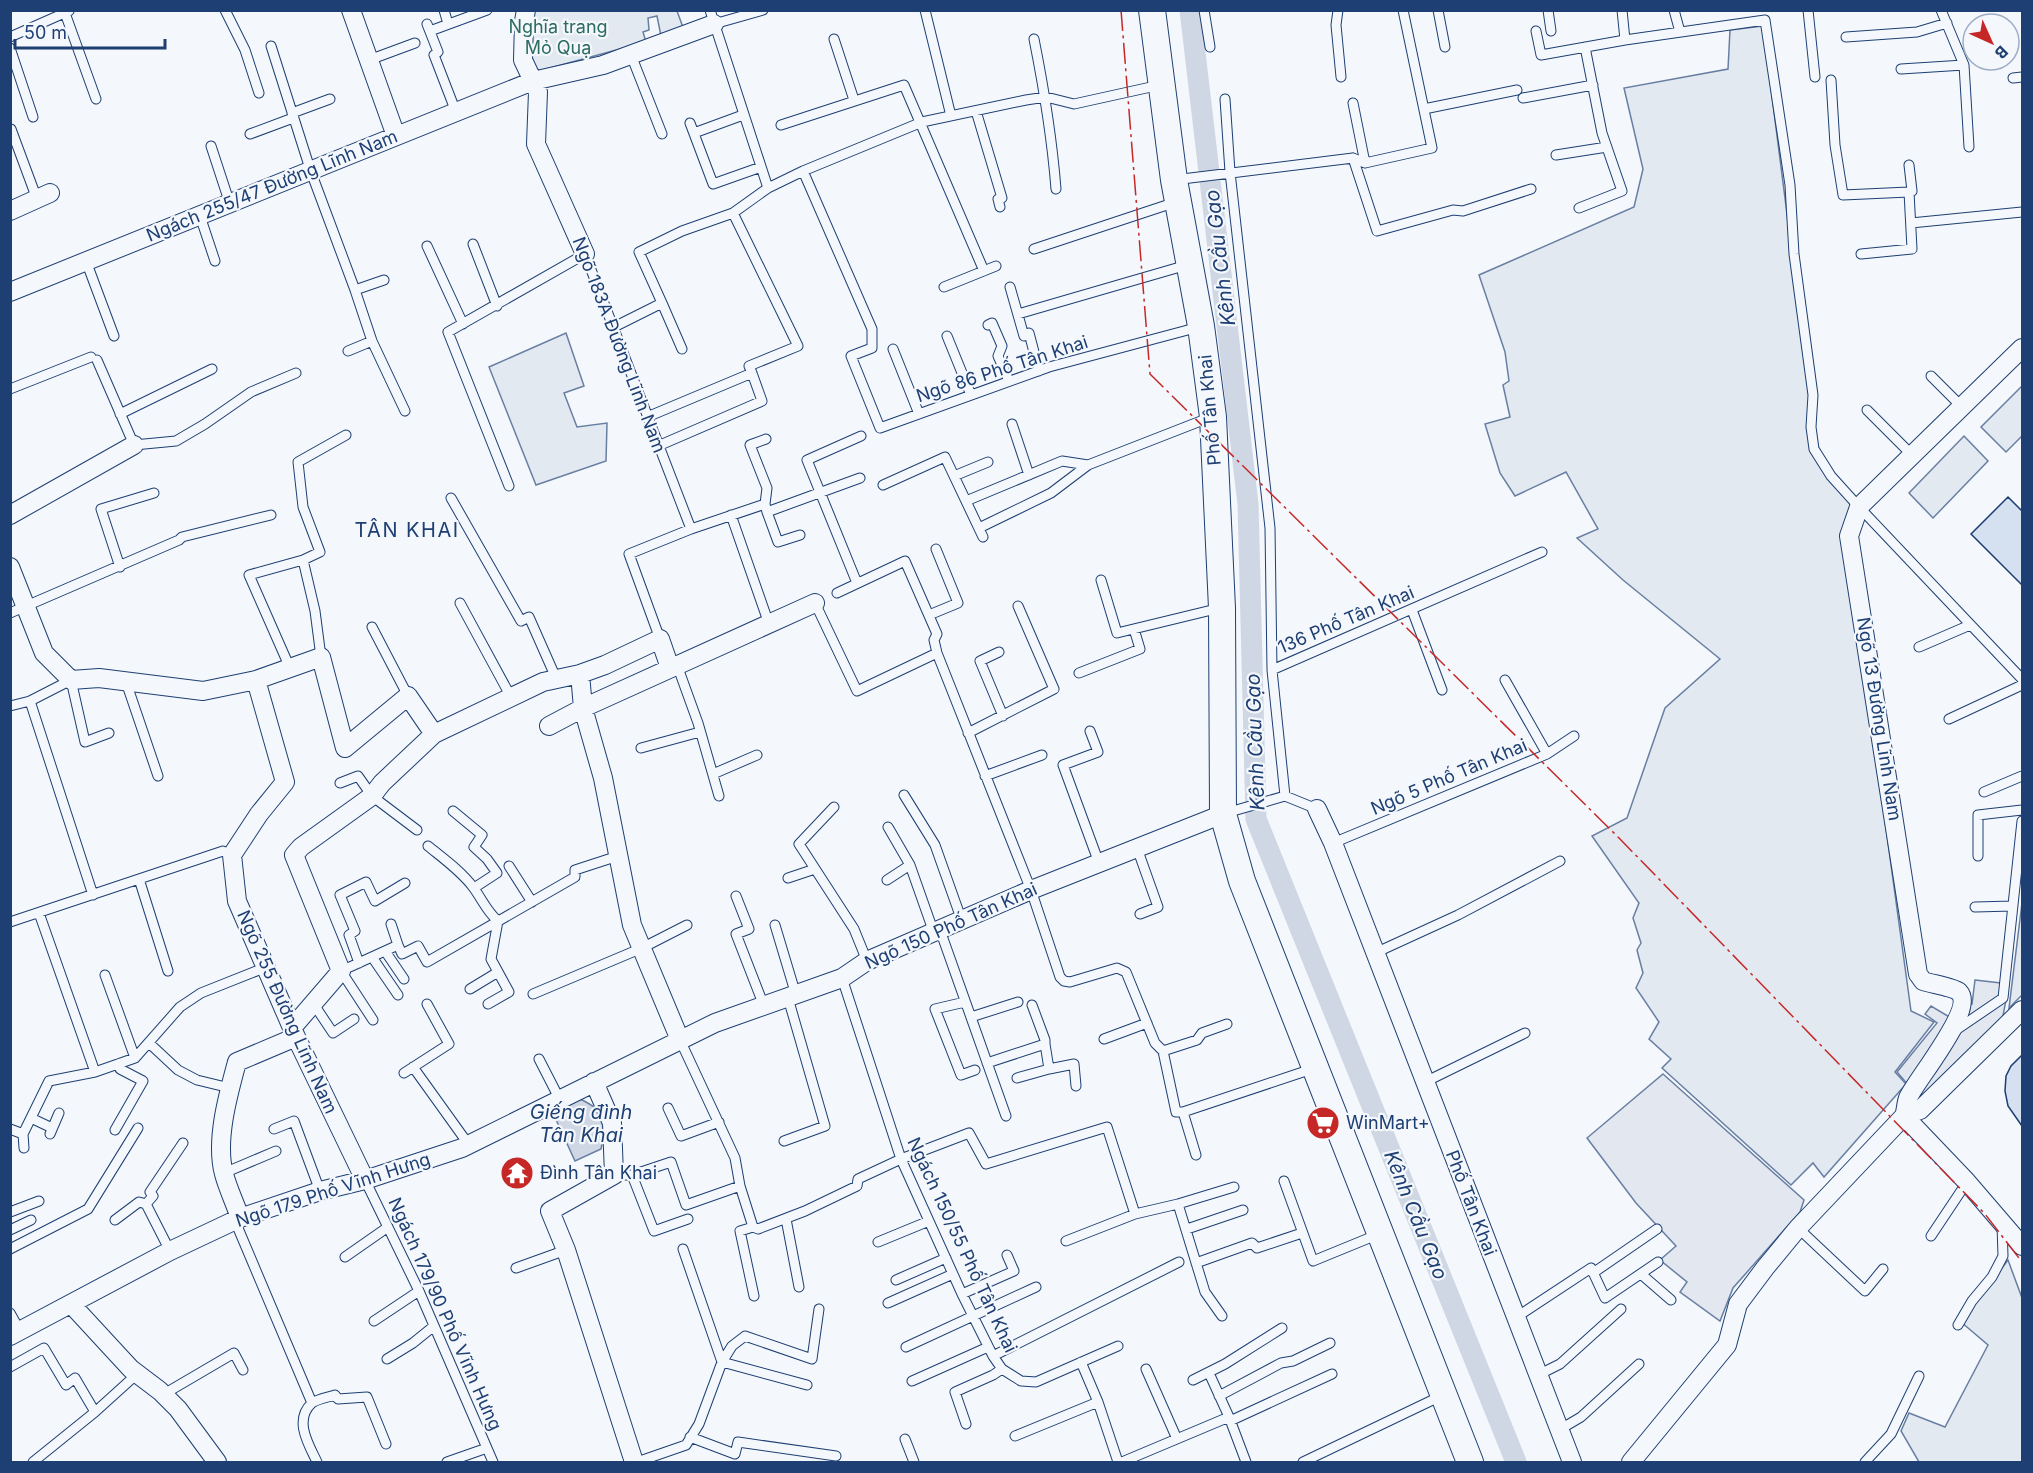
<svg xmlns="http://www.w3.org/2000/svg" width="2033" height="1473" font-family="Inter,sans-serif">
	<style>
		.green { fill: #e3e9f0; stroke: #687fa3; stroke-width: 1.5 }
		.parking { fill: #e3e8f0; stroke: #687fa3; stroke-width: 1.5 }
		.water { fill: #cfd7e4; stroke: #687fa3; stroke-width: 1.5 }
		.lines { fill: none; stroke-linecap: round; stroke-linejoin: round }
		.canal { stroke: #cfd7e4; stroke-width: 21 }
		.building { fill: #d5e0f0; stroke: #1d3f73; stroke-width: 1.5 }
		.lane-casing { stroke: #1d3f73; stroke-width: 11 }
		.street-casing { stroke: #1d3f73; stroke-width: 20 }
		.secondary-casing { stroke: #1d3f73; stroke-width: 28 }
		.lane { stroke: #f4f7fb; stroke-width: 9 }
		.street { stroke: #f4f7fb; stroke-width: 18 }
		.secondary { stroke: #f4f7fb; stroke-width: 26 }
		.power { stroke: #c62828; stroke-width: 1.5; stroke-dasharray: 21 4.5 3 4.5; stroke-linecap: butt }
		.labels { text-anchor: middle; stroke-width: 4.5; stroke-linejoin: round; paint-order: stroke }
		.park-label { font-size: 18px; fill: #2c6c60; stroke: #f4f7fb }
		.street-label { font-size: 18px; fill: #1d3f73; stroke: #f4f7fb }
		.poi-label { font-size: 18px; fill: #1d3f73; stroke: #f4f7fb; text-anchor: start }
		.water-label { font-size: 20px; font-style: italic; fill: #1d3f73; stroke: #f4f7fb }
		.neighbourhood-label { font-size: 20px; letter-spacing: 1.5px; fill: #1d3f73; stroke: #f4f7fb }
	</style>
	<rect width="100%" height="100%" fill="#f4f7fb"/>
	<path class="green" d="M 533,11 L 677,11 L 684,30 L 661,36 L 657,16 L 648,18 L 649,30 L 643,32 L 646,42 L 535,72 L 527,50 Z
		M 1763,26 L 1810,394 L 1807,424 L 1811,453 L 1854,509 L 1846,536 L 1911,1011 L 1934,1022 L 1895,1072 L 1906,1084 L 1824,1177 L 1813,1163 L 1791,1185 L 1662,1068 L 1671,1059 L 1649,1039 L 1659,1022 L 1636,988 L 1643,973 L 1637,950 L 1641,943 L 1633,918 L 1639,903 L 1592,836 L 1627,818 L 1665,708 L 1720,659 L 1623,580 L 1577,538 L 1598,529 L 1566,472 L 1515,496 L 1500,473 L 1485,424 L 1510,417 L 1503,385 L 1509,381 L 1505,352 L 1479,275 L 1634,207 L 1643,169 L 1624,88 L 1728,69 L 1730,30 Z
		M 566,333 L 584,386 L 564,393 L 577,427 L 607,423 L 606,461 L 536,485 L 489,367 Z
		M 2022,386 L 2022,436 L 2006,452 L 1981,427 Z
		M 1964,436 L 1988,461 L 1933,518 L 1909,493 Z
		M 2022,903 L 2022,995 L 2009,1008 Z
		M 2008,1260 L 2022,1298 L 2022,1462 L 1919,1462 L 1901,1431 L 1909,1413 L 1945,1427 L 1988,1345 L 1961,1322 Z"/>
	<path class="parking" d="M 1975,980 L 2009,984 L 2002,1021 L 1922,1101 L 1897,1072 L 1937,1023 L 1925,1014 L 1931,1006 L 1951,1018 L 1957,1006 L 1972,1004 Z
		M 1663,1074 L 1804,1200 L 1800,1212 L 1733,1288 L 1720,1321 L 1680,1292 L 1687,1282 L 1660,1260 L 1676,1246 L 1636,1203 L 1587,1138 Z"/>
	<path class="water" d="M 580,1099 C 608,1112 607,1121 601,1149 L 575,1161 L 552,1111 Z"/>
	<g class="lines">
		<path class="canal" d="M 1190,10 L 1248,504 L 1256,819 L 1516,1462"/>
	</g>
	<path class="building" d="M 2008,497 L 2022,511 L 2022,585 L 1971,534 Z
		M 2022,1055 L 2022,1126 L 2008,1106 L 2005,1091 L 2006,1076 L 2011,1066 Z"/>
	<g class="lines">
		<g class="lane-casing">
			<path id="lane" d="M 225,10 L 245,50 L 259,93
				M 444,10 L 448,24
				M 710,10 L 768,188
				M 925,10 L 951,116
				M 1204,10 L 1210,47
				M 1338,10 L 1336,25 L 1341,77
				M 1438,10 L 1445,47
				M 1548,10 L 1551,31
				M 1622,10 L 1625,40
				M 1674,10 L 1680,32
				M 1808,10 L 1815,77
				M 1941,10 L 1964,65 L 1969,147
				M 65,13 L 96,99
				M 427,24 L 438,52 L 434,55 L 456,112
				M 714,24 L 763,10
				M 430,31 L 487,10
				M 1536,31 L 1541,55 L 1625,40 L 1765,20 L 1790,185 L 1794,254 L 1813,395 L 1811,427 L 1814,449 L 1831,476 L 1859,507 L 2022,679
				M 10,37 L 69,11
				M 1846,37 L 1917,32 L 1947,23
				M 834,39 L 854,100
				M 1034,39 C 1044,89 1052,138 1056,189
				M 271,46 L 311,172 L 355,290 L 372,341 L 405,411
				M 10,48 L 33,117
				M 631,55 L 662,134
				M 369,60 L 415,43
				M 1901,69 L 1964,65
				M 2013,78 L 2022,77
				M 1831,80 L 1835,145 L 1843,195 L 1909,192
				M 1523,98 L 1593,85
				M 1225,99 L 1230,172 L 1270,528 L 1272,670 L 1285,796
				M 1353,103 L 1365,163
				M 1424,109 L 1517,90
				M 976,111 L 1002,198 L 998,199 L 1000,207
				M 292,113 L 330,99
				M 690,123 L 713,184 L 761,167
				M 781,125 L 904,85 L 984,271
				M 11,129 L 37,199
				M 694,133 L 743,115
				M 250,134 L 293,118
				M 211,146 L 230,204
				M 1556,155 L 1607,147
				M 1353,158 L 1377,231 L 1453,210 L 1463,211 L 1531,189
				M 803,171 L 872,329 L 872,348 L 851,356 L 880,428 L 1049,367 L 1199,327
				M 1174,180 L 1353,158 L 1365,163 L 1432,148 L 1403,10
				M 1579,208 L 1622,191 L 1602,133 L 1585,47
				M 200,216 L 215,261
				M 1911,223 L 2022,212
				M 473,244 L 497,306
				M 427,246 L 463,324
				M 1034,249 L 1176,202
				M 1861,254 L 1912,249 L 1909,192 L 1912,191 L 1909,165
				M 86,261 L 114,336
				M 944,287 L 996,266
				M 1010,287 L 1024,336 L 1029,333 L 1039,371
				M 355,290 L 384,280
				M 662,303 L 682,349
				M 1018,314 L 1187,265
				M 988,325 L 992,323 L 1002,346 L 998,356 L 1009,381
				M 614,327 L 662,303 L 639,252 L 682,231 L 733,213 L 768,188 L 803,171 L 922,122 L 1026,100 L 1046,97 L 1074,104 L 1160,85
				M 947,336 L 971,395
				M 893,349 L 919,414
				M 348,351 L 372,341
				M 97,360 L 134,445 L 176,441 L 205,424 L 251,392 L 296,373
				M 1931,376 L 1962,407
				M 10,389 L 91,357
				M 1867,410 L 1912,455
				M 120,414 L 212,369
				M 647,417 L 752,373 L 749,366 L 798,346 L 733,213
				M 1012,424 L 1029,475
				M 766,439 L 750,445 L 767,488 L 765,504 L 767,512 L 860,478
				M 658,446 L 762,401 L 752,373
				M 954,476 L 988,462
				M 883,485 L 945,457 L 983,537
				M 509,486 L 448,332 L 585,254 L 691,529
				M 451,498 L 521,621 L 529,617 L 556,678
				M 966,501 L 1062,461 L 1088,465
				M 767,512 L 778,542 L 800,535
				M 731,515 L 769,624
				M 979,528 L 1051,493 L 1088,465 L 1211,417
				M 120,567 L 101,509 L 154,493
				M 1101,580 L 1117,633 L 1220,608
				M 857,583 L 807,460 L 861,436
				M 837,593 L 905,561 L 937,634 L 934,640 L 937,653 L 1031,890 L 1060,977 L 1064,981 L 1070,982 L 1117,968 L 1126,972 L 1155,1043 L 1163,1051 L 1176,1112 L 1183,1112 L 1312,1069
				M 460,603 L 511,697
				M 815,603 L 857,691 L 937,653
				M 1412,610 L 1442,690
				M 10,613 L 179,540 L 182,537 L 271,515
				M 929,615 L 958,603 L 936,549
				M 372,627 L 408,696
				M 660,639 L 629,554 L 691,529 L 765,504
				M 1919,647 L 1970,625
				M 999,652 L 980,661 L 1003,716
				M 321,657 L 315,611 L 303,560 L 320,552 L 303,507 L 298,462 L 346,435
				M 677,665 L 698,723 L 719,796
				M 290,668 L 249,575 L 303,560
				M 1272,670 L 1542,552
				M 1079,673 L 1140,649 L 1134,629
				M 1505,680 L 1547,754
				M 126,682 L 158,776
				M 30,701 L 93,895
				M 10,706 L 30,701 L 71,680 L 85,742 L 109,733
				M 1949,719 L 2022,685
				M 1090,731 L 1098,752 L 1063,765 L 1099,863
				M 968,733 L 1054,689 L 1018,606
				M 641,748 L 700,732
				M 713,774 L 757,755
				M 985,776 L 1042,755
				M 340,783 L 358,776 L 372,796 L 417,830
				M 1984,792 L 2022,776
				M 904,795 L 935,845 L 962,921
				M 834,807 L 799,844 L 854,929 L 867,961
				M 453,811 L 482,835 L 474,847 L 487,859 L 497,873 L 474,888
				M 1226,813 L 1285,796 L 1317,809
				M 888,827 L 910,865 L 934,933
				M 1333,843 L 1547,754 L 1574,736
				M 428,846 C 444,859 461,871 473,887 C 482,899 487,912 498,921
				M 1137,848 L 1158,907 L 1140,914
				M 1978,856 L 1978,815 L 2022,810
				M 509,866 L 532,902
				M 788,878 L 815,869
				M 139,879 L 168,971
				M 887,880 L 910,865
				M 736,896 L 749,929 L 736,934 L 764,1006
				M 1975,907 L 2013,906
				M 39,913 L 95,1072
				M 10,922 L 223,851 L 232,855
				M 775,925 L 796,995
				M 940,930 L 1006,1116
				M 398,945 L 402,954 L 418,946 L 427,962 L 575,877 L 575,870 L 618,856
				M 385,951 L 404,979
				M 1375,953 L 1458,915 L 1560,861
				M 372,957 L 398,995
				M 359,963 L 349,935 L 355,931 L 340,895 L 366,882 L 375,901 L 405,883
				M 105,975 L 135,1058
				M 842,978 L 901,1159 L 962,1294 L 993,1356 L 1002,1369 L 1021,1381 L 1036,1382 L 1118,1346
				M 470,989 L 498,972
				M 533,994 L 642,948 L 687,925
				M 965,1002 L 935,1009 L 961,1075 L 975,1070
				M 313,1003 L 333,1033 L 354,1019
				M 488,1004 L 509,992 L 491,959 L 498,921
				M 1032,1005 L 1045,1040 L 1045,1044
				M 971,1017 L 1018,1002
				M 373,1020 L 341,971 L 398,945 L 391,924
				M 1956,1030 L 2003,998 L 2022,821
				M 1104,1039 L 1147,1023
				M 680,1040 L 735,1158 L 740,1186 L 753,1227
				M 149,1043 L 178,1070 L 197,1080 L 230,1088
				M 1163,1051 L 1197,1040 L 1202,1033 L 1227,1024
				M 539,1059 L 560,1100
				M 987,1063 L 1045,1044 L 1049,1069 L 1074,1064 L 1076,1086
				M 413,1067 L 469,1145
				M 404,1073 L 449,1044 L 427,1004
				M 1017,1078 L 1049,1069
				M 1425,1082 L 1525,1033
				M 668,1108 L 681,1136 L 719,1122
				M 1183,1112 L 1196,1155
				M 31,1118 L 52,1128
				M 10,1129 L 23,1134 L 49,1081 L 95,1072 L 135,1058 L 180,1007 L 201,993 L 264,968
				M 274,1129 L 294,1121 L 320,1191
				M 115,1130 L 143,1081 L 120,1069 L 120,1063
				M 23,1134 L 24,1148
				M 50,1134 L 59,1113
				M 784,1141 L 825,1126 L 788,998
				M 224,1173 L 276,1151
				M 614,1175 L 632,1175 L 671,1162 L 686,1205 L 740,1186
				M 632,1175 L 654,1231 L 688,1219
				M 365,1180 L 419,1291 L 493,1462
				M 1284,1181 L 1313,1261 L 1379,1234
				M 1178,1204 L 1205,1292 L 1222,1316
				M 10,1212 L 39,1201
				M 786,1219 L 799,1287
				M 115,1220 L 139,1202 L 146,1204
				M 235,1221 L 312,1403
				M 1798,1228 L 1865,1291 L 1883,1269
				M 1187,1229 L 1243,1210
				M 10,1230 L 31,1220
				M 1931,1236 L 1967,1182
				M 1066,1241 L 1135,1214 L 1178,1204 L 1234,1187
				M 878,1242 L 929,1221
				M 10,1249 L 88,1209 L 138,1128
				M 683,1249 L 722,1362 L 807,1385
				M 170,1251 L 146,1204 L 153,1196 L 150,1192 L 183,1143
				M 345,1257 L 388,1227
				M 1196,1263 L 1252,1243 L 1257,1248 L 1302,1233
				M 516,1268 L 566,1250
				M 1593,1273 L 1657,1229
				M 1641,1274 L 1671,1300
				M 896,1280 L 946,1258
				M 962,1294 L 1014,1271 L 1007,1255
				M 754,1296 L 740,1231 L 753,1227 L 758,1229 L 805,1211 L 857,1186 L 858,1179 L 901,1159 L 969,1133 L 986,1164 L 1107,1127 L 1135,1214
				M 888,1303 L 953,1274
				M 10,1313 L 20,1331
				M 1515,1318 L 1591,1268 L 1605,1298 L 1658,1262
				M 374,1321 L 419,1291
				M 1958,1325 L 1972,1301 L 1992,1277 L 2003,1256 L 2002,1225
				M 906,1347 L 1036,1287
				M 993,1356 L 1179,1262
				M 387,1359 L 413,1343 L 434,1326
				M 1081,1362 L 1098,1402 L 1118,1462
				M 10,1367 L 44,1348 L 66,1385 L 75,1378 L 95,1412
				M 1146,1369 L 1177,1439
				M 1209,1373 L 1229,1417
				M 1538,1375 L 1560,1364 L 1621,1309
				M 1193,1380 L 1225,1364 L 1282,1328
				M 912,1381 L 988,1347
				M 164,1394 L 234,1353 L 243,1370
				M 1219,1396 L 1281,1363 L 1293,1361 L 1330,1343
				M 1230,1421 L 1332,1374
				M 966,1424 L 955,1392 L 993,1375 L 1002,1369
				M 1559,1430 L 1581,1417 L 1639,1364
				M 1015,1436 L 1098,1402
				M 690,1437 L 735,1454 L 738,1442 L 836,1456
				M 905,1439 L 914,1462
				M 33,1462 L 95,1412 L 137,1374
				M 317,1462 C 309,1445 293,1420 312,1403 C 317,1399 329,1397 335,1395 L 338,1399 L 367,1397 L 386,1444
				M 447,1462 L 487,1448
				M 637,1462 L 686,1445 L 699,1424 L 722,1362 L 732,1346 L 745,1336 L 812,1359 L 819,1309
				M 1122,1462 L 1229,1417 L 1246,1462
				M 1303,1462 L 1441,1396
				M 1865,1462 L 1891,1434 L 1919,1376"/>
		</g>
		<g class="street-casing">
			<path id="street" d="M 351,10 L 396,136
				M 526,10 L 524,21 L 523,60 L 538,92 L 536,144 L 585,254
				M 10,211 L 50,193
				M 10,292 L 533,81 L 603,65 L 714,24
				M 10,515 L 134,445
				M 10,567 L 44,653 L 71,680 L 99,678 L 203,691 L 256,680 L 285,782 L 259,814 L 232,855 L 237,901 L 296,1037 L 365,1180
				M 580,674 L 583,708 L 603,778 L 632,925 L 680,1040
				M 256,680 L 321,657 L 345,748 L 408,696 L 434,734
				M 549,726 L 583,708 L 815,603
				M 1317,809 L 1333,843 L 1572,1462
				M 292,1028 L 341,971 L 294,855 L 301,847 L 372,796 L 382,783 L 434,734 L 543,682 L 580,674 L 605,665 L 660,639 L 670,668
				M 594,1082 L 612,1123 L 614,1175 L 550,1211 L 566,1250 L 634,1462
				M 1904,1116 C 1906,1111 1906,1103 1908,1098 C 1916,1080 1976,1009 1959,992 C 1953,987 1931,984 1923,981 L 1918,974 L 1849,536 L 1859,507 L 2022,348
				M 1904,1116 L 1967,1182 L 2022,1246
				M 240,1218 C 235,1203 228,1189 224,1174 C 215,1141 228,1095 237,1062 L 296,1037
				M 71,1304 L 131,1369 L 160,1391 L 178,1409 L 217,1462
				M 10,1336 L 170,1251 L 240,1218 L 320,1191 L 365,1180 L 462,1148 L 715,1023 L 842,978 L 867,961 L 1031,890 L 1223,814
				M 1631,1462 L 1727,1345 L 1738,1304 L 1765,1268 L 1798,1228 L 1904,1116 L 1920,1110 L 2022,1010"/>
		</g>
		<g class="secondary-casing">
			<path id="secondary" d="M 1152,10 L 1174,180 L 1201,326 L 1213,417 L 1222,608 L 1223,814 L 1242,881 L 1470,1462"/>
		</g>
		<use href="#lane" class="lane"/>
		<use href="#street" class="street"/>
		<use href="#secondary" class="secondary"/>
		<path class="power" d="M 1121,10 L 1150,374 L 1619,838 L 1985,1214 L 2022,1262"/>
	</g>
	<defs>
		<g id="supermarket-disc" transform="scale(1.725)"><circle r="9.5" fill="#c62828" stroke="#f4f7fb"/><path d="M-6-5.5h2.5l.6 2H6L4.5 2H-2.5L-4.4-4H-6ZM-1.5 3.2a1.3 1.3 0 1 0 .1 0ZM3 3.2a1.3 1.3 0 1 0 .1 0Z" fill="#fff"/></g>
		<g id="temple-disc" transform="scale(1.725)"><circle r="9.5" fill="#c62828" stroke="#f4f7fb"/><path d="M0-6L5-2H3V0L6.5 2.5H4V6H1.5V3h-3V6H-4V2.5H-6.5L-3 0V-2H-5Z" fill="#fff"/></g>
	</defs>
	<g fill-rule="evenodd">
		<use href="#supermarket-disc" x="1323" y="1123"/>
		<use href="#temple-disc" x="517" y="1173"/>
	</g>
	<g class="labels">
		<g class="park-label">
			<text x="558" y="33">Nghĩa trang<tspan x="558" dy="21">Mỏ Quạ</tspan></text>
		</g>
		<g class="street-label">
			<text transform="translate(272 186) rotate(-22)" y="6">Ngách 255/47 Đường Lĩnh Nam</text>
			<text transform="translate(619 345) rotate(69)" y="6">Ngõ 183A Đường Lĩnh Nam</text>
			<text transform="translate(1002 369) rotate(-18)" y="6">Ngõ 86 Phố Tân Khai</text>
			<text transform="translate(1210 410) rotate(-95)" y="6">Phố Tân Khai</text>
			<text transform="translate(1346 620) rotate(-23)" y="6">136 Phố Tân Khai</text>
			<text transform="translate(1879 719) rotate(81)" y="6">Ngõ 13 Đường Lĩnh Nam</text>
			<text transform="translate(1449 777) rotate(-23)" y="6">Ngõ 5 Phố Tân Khai</text>
			<text transform="translate(951 926) rotate(-24)" y="6">Ngõ 150 Phố Tân Khai</text>
			<text transform="translate(287 1012) rotate(66)" y="6">Ngõ 255 Đường Lĩnh Nam</text>
			<text transform="translate(333 1190) rotate(-18)" y="6">Ngõ 179 Phố Vĩnh Hưng</text>
			<text transform="translate(1471 1203) rotate(69)" y="6">Phố Tân Khai</text>
			<text transform="translate(962 1245) rotate(65)" y="6">Ngách 150/55 Phố Tân Khai</text>
			<text transform="translate(445 1314) rotate(66)" y="6">Ngách 179/90 Phố Vĩnh Hưng</text>
		</g>
		<g class="poi-label">
			<text x="1346" y="1129">WinMart+</text>
			<text x="540" y="1179">Đình Tân Khai</text>
		</g>
		<g class="water-label">
			<text transform="translate(1220 258) rotate(-97)" y="7">Kênh Cầu Gạo</text>
			<text transform="translate(1255 742) rotate(-92)" y="7">Kênh Cầu Gạo</text>
			<text x="581" y="1119">Giếng đình<tspan x="581" dy="23">Tân Khai</tspan></text>
			<text transform="translate(1416 1215) rotate(68)" y="7">Kênh Cầu Gạo</text>
		</g>
		<g class="neighbourhood-label">
			<text x="407" y="537">TÂN KHAI</text>
		</g>
	</g>
	<rect width="2033" height="1473" fill="none" stroke="#1d3f73" stroke-width="24"/>
	<g transform="translate(1991 42) rotate(135)"><circle r="28" fill="#f4f7fb" stroke="#9eadc5" stroke-width="1.5"/>
	<path d="M0-4.5L10 22L0 15L-10 22Z" fill="#c62828"/>
	<text y="-9" font-size="16" font-weight="bold" text-anchor="middle" fill="#1d3f73">B</text>
	</g>
	<path d="M15 39v9h150v-9" fill="none" stroke="#1d3f73" stroke-width="3"/>
	<text x="24" y="39" font-size="18" fill="#1d3f73" stroke="#f4f7fb" stroke-width="4.5" paint-order="stroke">50 m</text>
</svg>
